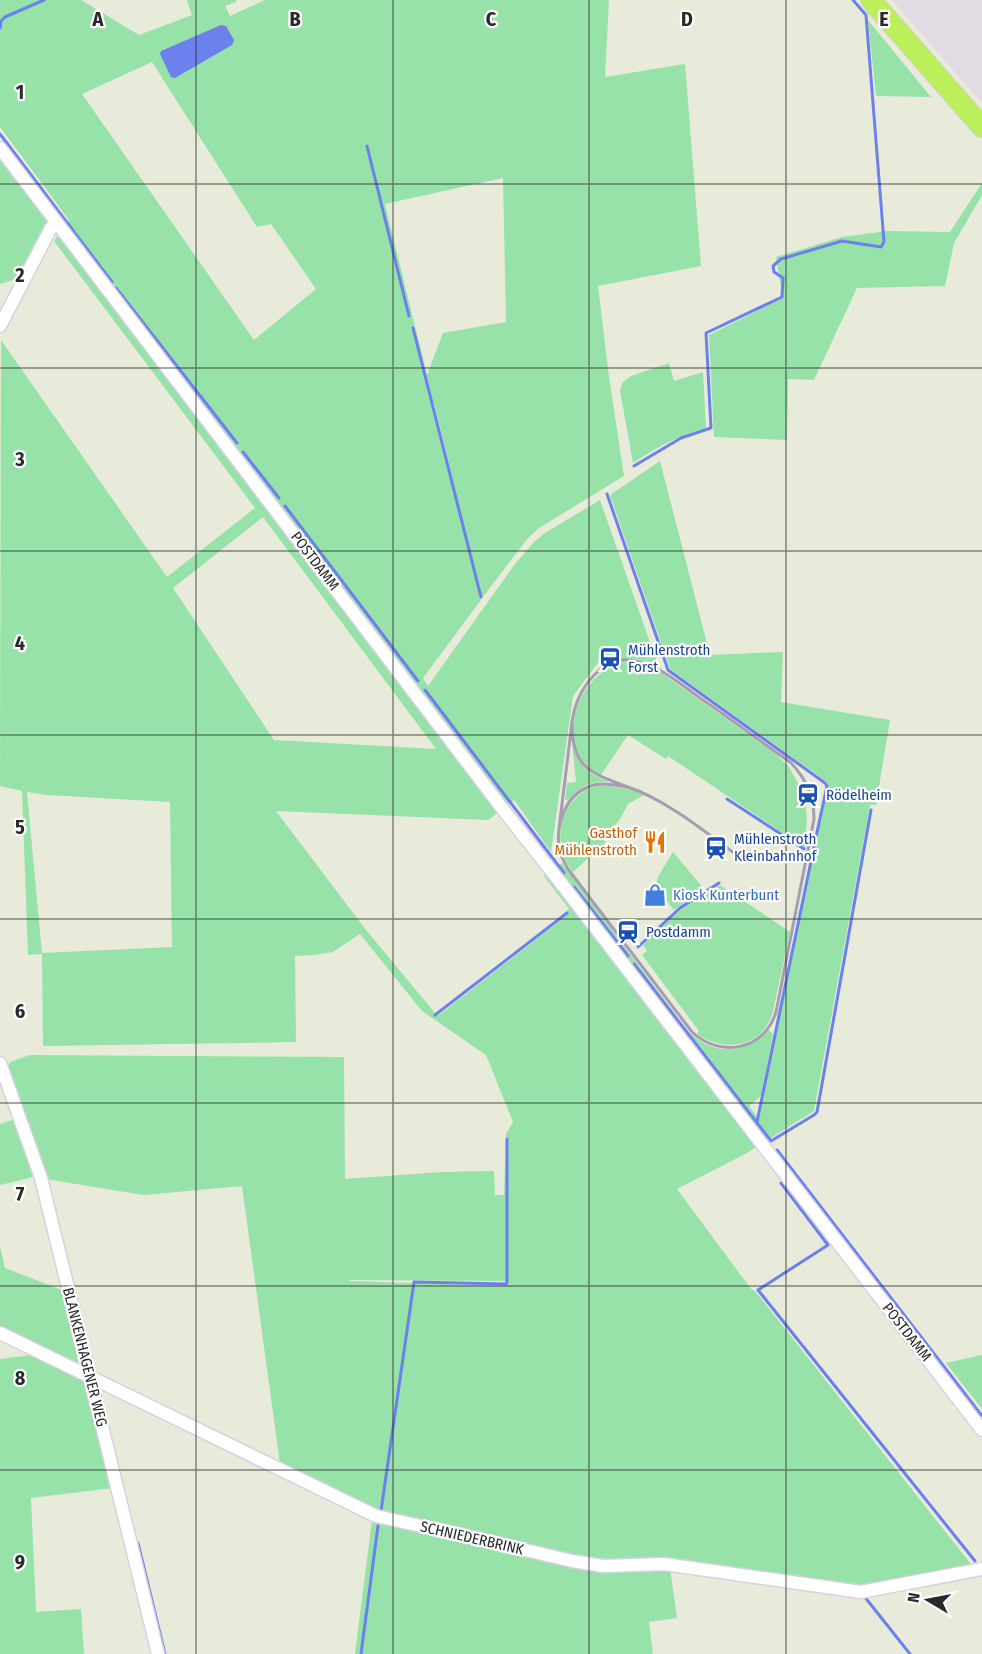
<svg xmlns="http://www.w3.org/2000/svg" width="982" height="1654" font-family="'Fira Sans Condensed',sans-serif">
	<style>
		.industrial { fill: #e2dbe3 }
		.green { fill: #96e2a9; fill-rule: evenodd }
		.water { fill: #6c80ee }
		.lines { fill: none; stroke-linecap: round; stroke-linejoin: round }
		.stream { stroke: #6c80ee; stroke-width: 3 }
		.street-casing { stroke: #d7d0e2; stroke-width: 15 }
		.primary-casing { stroke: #d0d0d0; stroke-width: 22 }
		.street { stroke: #fff; stroke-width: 12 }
		.primary { stroke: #bcf05a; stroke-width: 20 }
		.rail { stroke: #a79db3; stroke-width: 3 }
		.grid { fill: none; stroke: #292929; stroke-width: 1.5; stroke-opacity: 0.55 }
		.labels { text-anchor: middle; stroke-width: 4.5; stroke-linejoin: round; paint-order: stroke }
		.street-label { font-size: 15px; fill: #292929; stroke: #fff }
		.transit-label { font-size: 15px; fill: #164399; stroke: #fff; text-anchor: start }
		.food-label { font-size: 15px; fill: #c56008; stroke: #fff; text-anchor: end }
		.shop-label { font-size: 15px; fill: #366cbe; stroke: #fff; text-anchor: start }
		.grid-label { font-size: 20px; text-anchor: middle; font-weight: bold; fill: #292929; stroke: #fff; stroke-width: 4.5; stroke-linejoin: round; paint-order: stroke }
	</style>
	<rect width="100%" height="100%" fill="#e9ebda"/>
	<path class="industrial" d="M 892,0 L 982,0 L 982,103 Z"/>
	<path class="green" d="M 0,0 L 81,0 L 139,35 L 192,15 L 187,0 L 236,0 L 236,2 L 225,6 L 230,16 L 265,0 L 609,0 L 605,77 L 685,64 L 701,266 L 598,286 L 609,377 L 624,476 L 539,528 L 528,538 L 482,598 L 434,403 L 431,404 L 481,600 L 423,678 L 428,686 L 515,564 L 534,542 L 545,533 L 600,500 L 657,662 L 656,665 L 634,659 L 618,659 L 614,652 L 604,661 L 600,660 L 573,696 L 551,852 L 514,800 L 488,820 L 276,811 L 366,930 L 435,1013 L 439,1015 L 566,916 L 564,913 L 569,909 L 544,876 L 562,863 L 688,1031 C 714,1057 744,1054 769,1030 L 773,1034 L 761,1096 L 749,1106 L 759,1119 L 828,785 L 827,782 L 670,669 L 610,495 L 660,461 L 710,655 L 783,652 L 781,702 L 890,720 L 876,805 L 870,805 L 814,1111 L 747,1153 L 677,1189 L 751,1289 L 755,1291 L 974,1568 L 861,1589 L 620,1560 L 573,1556 L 385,1515 L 280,1464 L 242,1186 L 144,1195 L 45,1179 L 7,1068 L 10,1062 L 30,1055 L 344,1057 L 345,1179 L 442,1172 L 494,1171 L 495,1195 L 504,1195 L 506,1134 L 513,1122 L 486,1055 L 422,1011 L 360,934 L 333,952 L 314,955 L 295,956 L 296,1042 L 43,1046 L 42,954 L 28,955 L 22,791 L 0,786 L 1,340 L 167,577 L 255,508 L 54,241 L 69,220 L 0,127 ZM 152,62 L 257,227 L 271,224 L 316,289 L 254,340 L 82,94 ZM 503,178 L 506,322 L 443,333 L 427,375 L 385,204 ZM 263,517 L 436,749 L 274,740 L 173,588 ZM 27,792 L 47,795 L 170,802 L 172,947 L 42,953 ZM 349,1280 L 505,1281 L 505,1286 L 350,1281 Z
		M 868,20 L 931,97 L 876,96 Z
		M 0,160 L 47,221 L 16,279 L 0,284 Z
		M 982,183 L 982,195 L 954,243 L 945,286 L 857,288 L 814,380 L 788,379 L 787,440 L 714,437 L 709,335 L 783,298 L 776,257 L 842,237 L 887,231 L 950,232 Z
		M 669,363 L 674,381 L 703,372 L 706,428 C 676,437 659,446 633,463 L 620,390 L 623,382 L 631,376 Z
		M 622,662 L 641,664 L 660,672 L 776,754 L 789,767 L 801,788 L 805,803 L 807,818 L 805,848 L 668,756 L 666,759 L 628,735 L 601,775 C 550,750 575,676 622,662 Z
		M 572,742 C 577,766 588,773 609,782 C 591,780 578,788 567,801 L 565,799 L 567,783 L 576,782 Z
		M 603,785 L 630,789 L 644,795 L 628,804 L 619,821 L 602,837 L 606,842 L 573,872 C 548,841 561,791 603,785 Z
		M 673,852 L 704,889 L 674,910 L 655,886 L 659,875 Z
		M 720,885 L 790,932 L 773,1011 C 763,1048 726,1053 697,1034 L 699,1031 L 642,955 L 647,951 L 643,945 L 680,910 Z
		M 15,1119 L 34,1177 L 0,1185 L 0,1124 Z
		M 0,1246 L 5,1268 L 62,1290 L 78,1361 L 76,1364 L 0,1327 Z
		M 31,1355 L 86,1381 L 113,1488 L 31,1498 L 36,1612 L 81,1609 L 84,1654 L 0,1654 L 0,1359 Z
		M 982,1355 L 982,1409 L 946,1363 Z
		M 372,1520 L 570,1565 L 670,1568 L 677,1618 L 649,1622 L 653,1654 L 355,1654 Z"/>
	<path class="water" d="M 221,25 L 226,26 L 234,40 L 232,45 L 175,78 L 171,77 L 160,54 L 161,51 Z"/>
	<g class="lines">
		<path class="stream" d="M 0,28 L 1,21 L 5,17 L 44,0
			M 0,134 L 112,282
			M 367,146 L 409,316
			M 116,288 L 237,443
			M 413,328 L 481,597
			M 243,452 L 279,498
			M 634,466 L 681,438 L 711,428 L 706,333 L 782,297 L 783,278 L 774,272 L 773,266 L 781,259 L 842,241 L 881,247 L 884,242 L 866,15 L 853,0
			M 607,494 L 668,670 L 825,783 L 827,786 L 816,837
			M 285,506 L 418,681
			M 425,690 L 564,873
			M 727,799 L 804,849
			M 574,887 L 628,956
			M 638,947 L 680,908 L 719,883
			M 634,964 L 771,1141 L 814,1115 L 817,1112 L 871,810
			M 435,1015 L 567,913
			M 757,1122 L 814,847
			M 777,1150 L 982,1416
			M 781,1183 L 828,1245 L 758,1290 L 975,1561
			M 381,1511 L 414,1282 L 506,1284 L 507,1282 L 507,1139
			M 138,1543 L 165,1654
			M 864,1596 L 910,1654
			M 361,1654 L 378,1526"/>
		<g class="street-casing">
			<path id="street" d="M 0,148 L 508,816 L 564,887 L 982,1430
				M 0,326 L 51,228 L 56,223
				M 0,1063 L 41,1178 L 158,1654
				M 0,1333 L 376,1516 L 475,1538 L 572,1561 L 603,1566 L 664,1564 L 861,1592 L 982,1569"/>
		</g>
		<g class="primary-casing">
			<path id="primary" d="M 871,0 L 982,127"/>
		</g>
		<use href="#street" class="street"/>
		<use href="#primary" class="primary"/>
		<path class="rail" d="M 628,787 C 664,799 703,830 734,853
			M 559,829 L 572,722 C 576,692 600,654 635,661 C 661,666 681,685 703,700 C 732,720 760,741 790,762 C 806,778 814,796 814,819 L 776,1012 C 764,1051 720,1058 692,1032 L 568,869 C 564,862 560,855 559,847 C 556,825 565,797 586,788 C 599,781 614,785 628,787 C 590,773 571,767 572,722"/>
	</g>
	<path class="grid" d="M 196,0 L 196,1654M 393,0 L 393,1654M 589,0 L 589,1654M 786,0 L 786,1654M 0,184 L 982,184M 0,368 L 982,368M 0,551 L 982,551M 0,735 L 982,735M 0,919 L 982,919M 0,1103 L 982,1103M 0,1286 L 982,1286M 0,1470 L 982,1470"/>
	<defs>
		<g id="station-bare" transform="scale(1.8)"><path d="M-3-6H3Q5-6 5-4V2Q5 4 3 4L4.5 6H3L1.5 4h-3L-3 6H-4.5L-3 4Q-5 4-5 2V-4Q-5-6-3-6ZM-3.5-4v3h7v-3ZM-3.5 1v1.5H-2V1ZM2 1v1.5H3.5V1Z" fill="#1a4fb4" stroke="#fff" stroke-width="2.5" paint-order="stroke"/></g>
		<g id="restaurant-bare" transform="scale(1.8)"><path d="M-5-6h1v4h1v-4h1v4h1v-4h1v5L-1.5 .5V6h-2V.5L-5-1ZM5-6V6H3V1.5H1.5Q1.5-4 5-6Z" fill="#e8710a" stroke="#fff" stroke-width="2.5" paint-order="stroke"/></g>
		<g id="shop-bare" transform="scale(1.8)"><path d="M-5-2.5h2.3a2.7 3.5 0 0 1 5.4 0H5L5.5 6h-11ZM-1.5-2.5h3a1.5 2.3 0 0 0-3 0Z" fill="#3f7fe0" stroke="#fff" stroke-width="2.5" paint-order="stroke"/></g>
	</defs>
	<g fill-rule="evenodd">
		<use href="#station-bare" x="610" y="659"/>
		<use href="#station-bare" x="808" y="795"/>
		<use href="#restaurant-bare" x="655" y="842"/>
		<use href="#station-bare" x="716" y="848"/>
		<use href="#shop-bare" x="655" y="895"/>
		<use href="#station-bare" x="628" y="932"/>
	</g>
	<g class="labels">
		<g class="street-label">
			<text transform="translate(315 561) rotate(53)" y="5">POSTDAMM</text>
			<text transform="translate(907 1332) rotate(52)" y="5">POSTDAMM</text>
			<text transform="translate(85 1357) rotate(76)" y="5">BLANKENHAGENER WEG</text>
			<text transform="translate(472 1538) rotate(13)" y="5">SCHNIEDERBRINK</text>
		</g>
		<g class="transit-label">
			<text x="628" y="655">Mühlenstroth<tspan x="628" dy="17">Forst</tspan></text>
			<text x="826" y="800">Rödelheim</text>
			<text x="734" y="844">Mühlenstroth<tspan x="734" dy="17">Kleinbahnhof</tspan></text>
			<text x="646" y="937">Postdamm</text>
		</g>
		<g class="food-label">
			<text x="637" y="838">Gasthof<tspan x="637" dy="17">Mühlenstroth</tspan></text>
		</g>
		<g class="shop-label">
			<text x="673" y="900">Kiosk Kunterbunt</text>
		</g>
	</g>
	<g class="grid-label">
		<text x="98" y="26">A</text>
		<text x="295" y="26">B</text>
		<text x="491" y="26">C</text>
		<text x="687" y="26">D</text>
		<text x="884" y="26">E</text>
		<text x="20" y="99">1</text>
		<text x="20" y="282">2</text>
		<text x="20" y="466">3</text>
		<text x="20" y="650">4</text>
		<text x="20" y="834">5</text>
		<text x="20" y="1018">6</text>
		<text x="20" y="1201">7</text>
		<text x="20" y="1385">8</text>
		<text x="20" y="1569">9</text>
	</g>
	<g transform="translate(928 1600) rotate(280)" stroke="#ffffff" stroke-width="4.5" paint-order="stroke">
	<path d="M0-4.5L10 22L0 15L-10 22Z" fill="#292929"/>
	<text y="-9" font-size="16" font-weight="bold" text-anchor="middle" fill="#292929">N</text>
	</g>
</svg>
